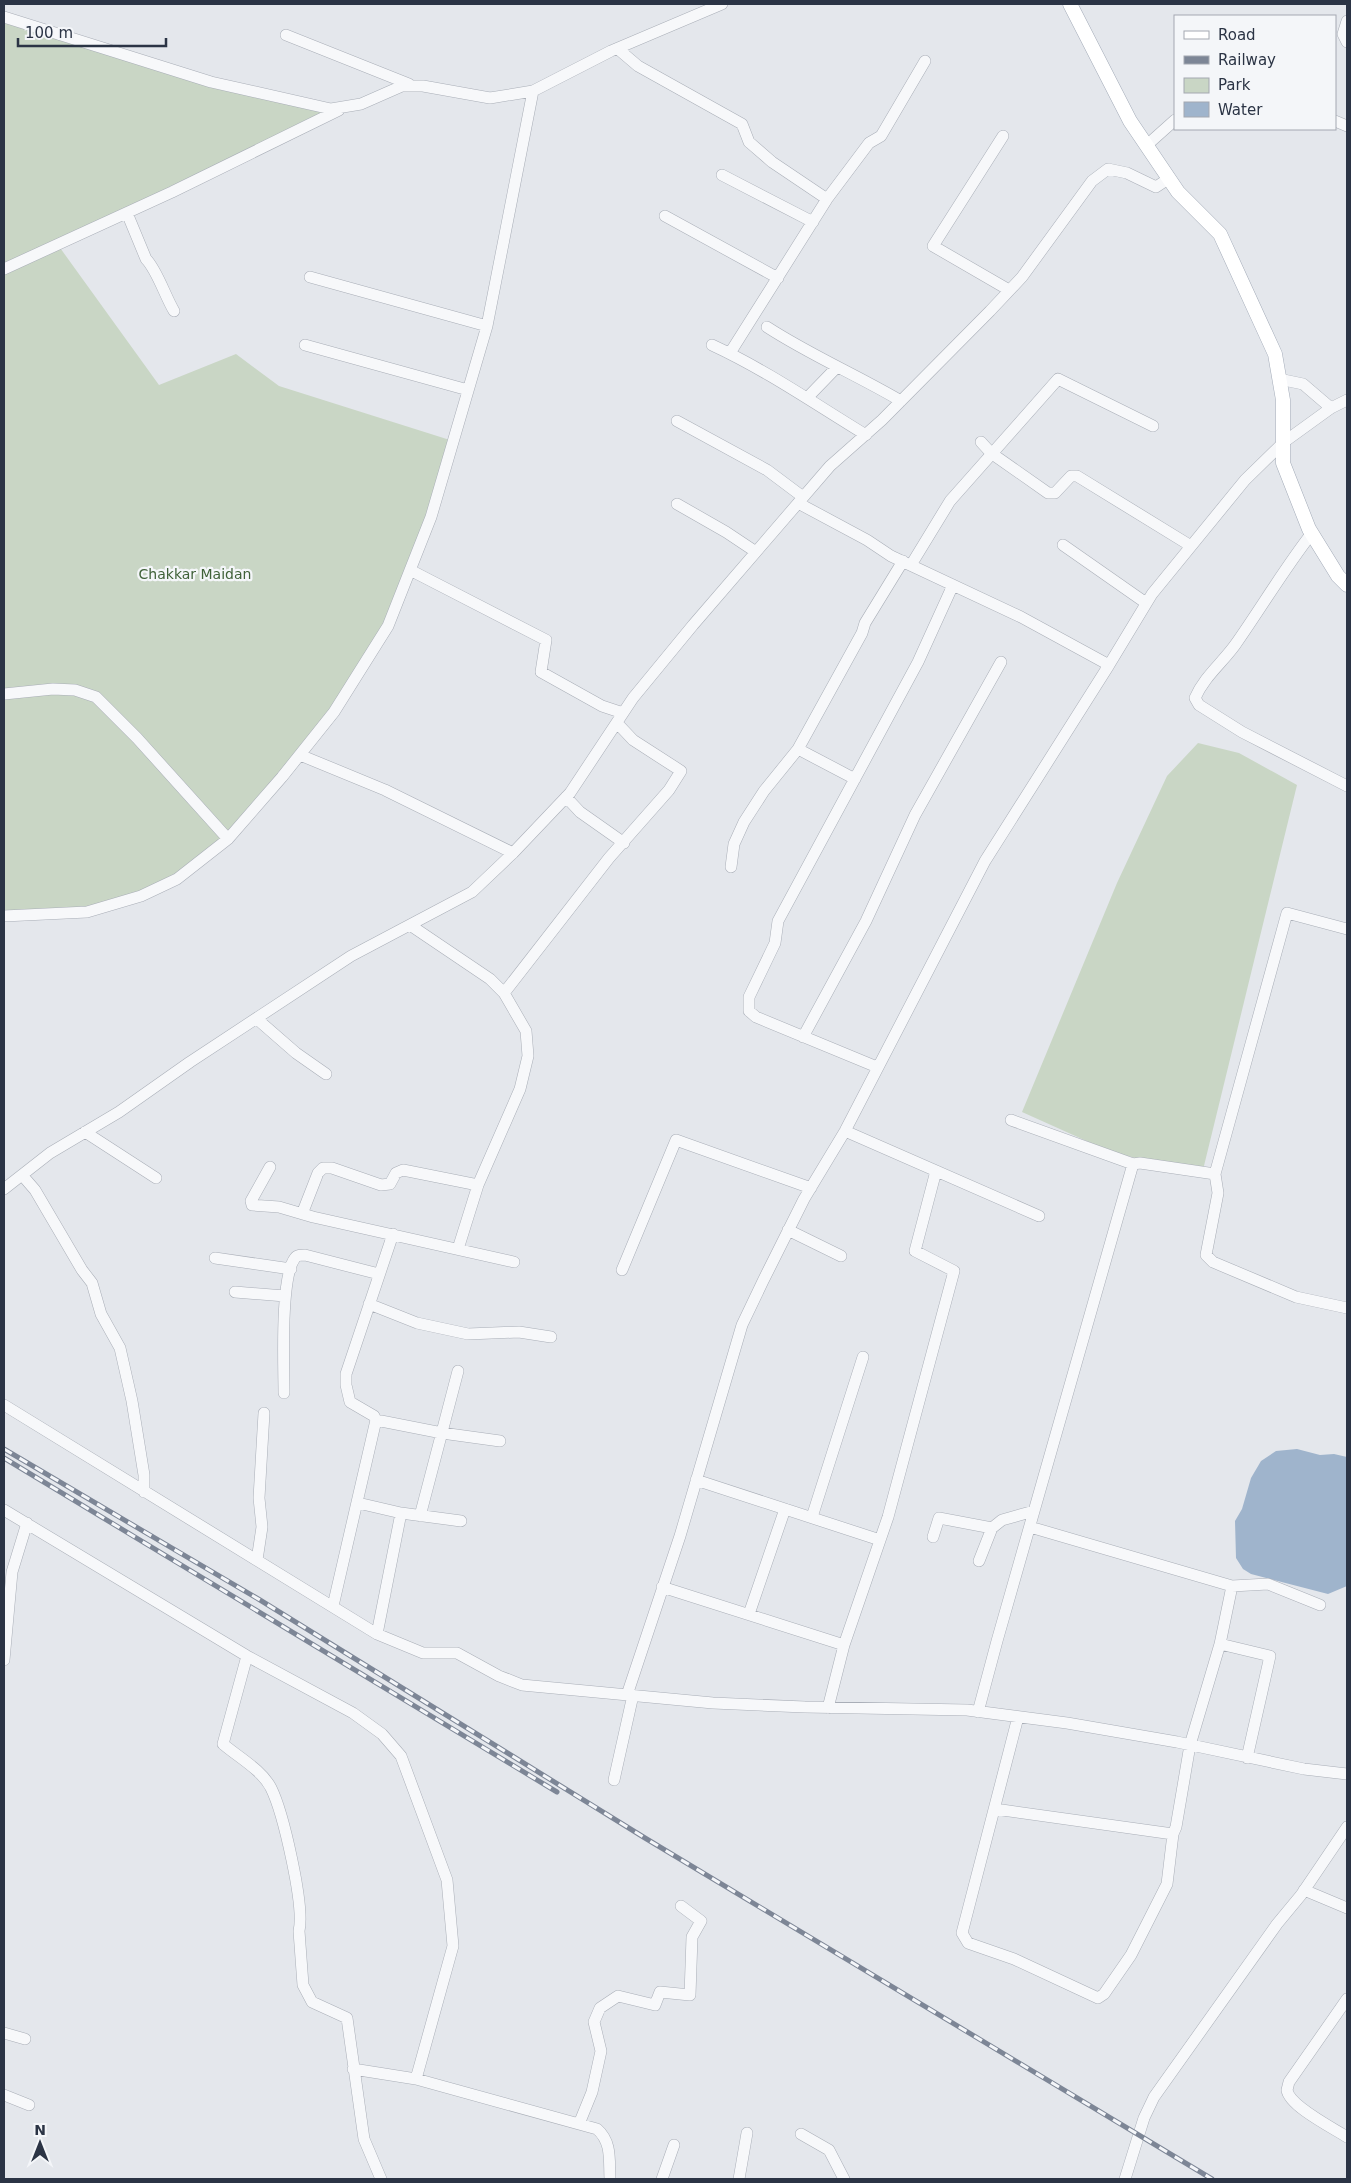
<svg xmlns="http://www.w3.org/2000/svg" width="1351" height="2183" font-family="'DejaVu Sans',sans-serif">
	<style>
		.green { fill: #c9d6c5 }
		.water { fill: #9fb4cc }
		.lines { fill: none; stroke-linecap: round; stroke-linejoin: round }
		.minor-casing { stroke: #a9aeb7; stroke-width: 12 }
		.major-casing { stroke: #a3abb8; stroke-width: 15 }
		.minor { stroke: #f7f8fa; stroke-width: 11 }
		.major { stroke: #fff; stroke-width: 14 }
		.rail-casing { stroke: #7d8696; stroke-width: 5 }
		.rail { stroke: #f4f6f9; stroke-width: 3; stroke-dasharray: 9; stroke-linecap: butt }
		.labels { text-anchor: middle; stroke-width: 4.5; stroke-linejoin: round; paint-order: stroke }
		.park-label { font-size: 14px; fill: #3f6138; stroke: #f4f6f9 }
	</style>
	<rect width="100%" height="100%" fill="#e4e7ec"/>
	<path class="green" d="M 4,18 L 211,82 L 331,109 L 58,245 L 159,385 L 236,354 L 279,386 L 453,441 L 388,626 L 334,712 L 228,839 L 177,879 L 87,912 L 4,916 Z
		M 1198,743 L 1239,753 L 1297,785 L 1202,1174 L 1111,1152 L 1022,1112 L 1117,883 L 1167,776 Z"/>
	<path class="water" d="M 1297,1449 L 1320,1455 L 1334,1454 L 1347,1457 L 1347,1586 L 1328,1594 L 1251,1574 L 1243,1569 L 1236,1558 L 1235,1521 L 1242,1509 L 1251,1478 L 1261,1461 L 1276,1451 Z"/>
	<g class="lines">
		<g class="minor-casing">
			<path id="minor" d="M 4,17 L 211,82 L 331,109 L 361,104 L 402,86 L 423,86 L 490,98 L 533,91 L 611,51 L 722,4
				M 1347,21 L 1343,34 L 1347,42
				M 286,35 L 409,84
				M 618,49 L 638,66 L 742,124 L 749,142 L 772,162 L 827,199
				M 1335,121 L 1347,126
				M 1003,136 L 933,246 L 1009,290
				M 1147,145 L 1175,120
				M 722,175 L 813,222
				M 127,213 L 146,259 C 157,270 165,296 174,311
				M 665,216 L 778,278
				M 4,269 L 172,192 L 339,110
				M 310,277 L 487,326
				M 767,327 C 810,355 857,375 901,401
				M 305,345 L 468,390
				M 712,345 C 766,370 815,404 866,435
				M 730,353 L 827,199 L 869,143 L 881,136 L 925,61
				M 1279,379 L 1303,384 L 1331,408
				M 807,398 L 837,367
				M 677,421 L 767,470 L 803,497
				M 981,442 L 991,453 L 1048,493 L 1055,493 L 1071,476 L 1077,476 L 1191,546
				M 798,503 L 867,540 L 891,556 L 1021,617 L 1109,665 L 1152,594 L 1245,480 L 1284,442 L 1331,408 L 1347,400
				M 677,504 L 726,532 L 756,552
				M 1312,533 C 1284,569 1261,608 1235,645 C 1222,663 1204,677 1195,698 L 1199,705 L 1242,732 L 1347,786
				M 1063,545 L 1146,603
				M 911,565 L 950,501 L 1058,379 L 1153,426
				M 410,570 L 546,640 L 541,672 L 602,706 L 623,713
				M 4,694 L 53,689 L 75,690 L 96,697 L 137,738 L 228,839
				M 798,749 L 855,779
				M 300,755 L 385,790 L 513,853
				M 566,797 L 580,812 L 624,843
				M 731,867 L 734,844 L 744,822 L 764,791 L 798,749 L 862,633 L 865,623 L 903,561
				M 4,916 L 87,912 L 141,896 L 177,879 L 228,839 L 282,777 L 334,712 L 388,626 L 431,517 L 487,326 L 533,91
				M 410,925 L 490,979 L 504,993 L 526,1031 L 528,1056 L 520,1089 L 478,1185 L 458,1249
				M 504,993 L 609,858 L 669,790 L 681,771 L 633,740 L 617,723
				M 257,1019 L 296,1053 L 326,1074
				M 803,1037 L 866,921 L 915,815 L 1001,662
				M 877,1067 L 756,1017 L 749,1011 L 749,997 L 775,943 L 778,921 L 918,662 L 953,585
				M 1011,1120 L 1133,1164
				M 845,1131 L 1039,1216
				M 85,1132 L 156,1178
				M 270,1167 L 251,1201 L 252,1205 L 279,1207 L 313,1217 L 514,1262
				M 1215,1174 L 1287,913 L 1347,929
				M 22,1175 L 35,1190 L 82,1270 L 92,1283 L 101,1314 L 120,1348 L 132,1401 L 144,1475 L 144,1492
				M 4,1189 L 50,1153 L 119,1112 L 190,1062 L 351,956 L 472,892 L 513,853 L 570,793 L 633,698 L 693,625 L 830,466 L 882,420 L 990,311 L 1022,277 L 1092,181 L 1108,169 L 1127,173 L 1156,187 L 1168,179
				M 302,1214 L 318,1173 L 323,1168 L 332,1168 L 381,1185 L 390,1184 L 396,1173 L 403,1170 L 478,1185
				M 788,1230 L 841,1256
				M 215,1258 L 291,1269
				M 622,1270 L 676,1140 L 811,1188
				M 235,1292 L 285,1296
				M 369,1304 L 417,1323 L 468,1334 L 519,1332 L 551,1337
				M 284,1393 C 284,1367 280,1277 295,1258 C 297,1255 301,1255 305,1255 L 379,1274
				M 4,1405 L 377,1634 L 423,1653 L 457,1653 L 499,1676 L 522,1685 L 713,1703 L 805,1707 L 967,1710 L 1067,1723 L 1177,1742 L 1304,1769 L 1347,1774
				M 376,1420 L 442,1433 L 500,1441
				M 696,1480 L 880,1540
				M 358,1503 L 401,1513
				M 4,1510 L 247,1656 L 353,1713 L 382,1734 L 401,1756 L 447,1880 L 453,1946 L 416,2079
				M 420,1516 L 458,1371
				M 812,1517 L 863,1357
				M 1030,1527 L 1232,1586 L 1268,1584 L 1320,1605
				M 933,1537 L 939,1518 L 992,1528 L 1002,1520 L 1034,1511
				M 257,1560 L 262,1527 L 259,1498 L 264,1413
				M 979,1561 L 992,1528
				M 1232,1586 L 1220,1644 L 1270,1656 L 1247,1758
				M 662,1587 L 844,1645
				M 333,1606 L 376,1420 L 374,1416 L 350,1402 L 346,1385 L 346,1374 L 393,1234
				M 749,1614 L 785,1509
				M 377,1634 L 401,1513 L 461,1521
				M 247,1656 L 223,1744 C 238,1757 262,1770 271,1788 C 283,1812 305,1906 299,1931 L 303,1985 L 312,2002 L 347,2018 L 364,2139 L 381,2179
				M 4,1660 L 12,1572 L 27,1523
				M 627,1695 L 680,1536 L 742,1325 L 763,1281 L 804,1199 L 845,1131 L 985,861 L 1109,665
				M 828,1708 L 844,1645 L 888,1517 L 954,1271 L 915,1251 L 936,1171
				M 978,1712 L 997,1641 L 1133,1164 L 1140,1163 L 1215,1174 L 1218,1193 L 1206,1255 L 1213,1262 L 1296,1297 L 1347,1308
				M 1018,1717 L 962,1933 L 968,1943 L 1014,1959 L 1098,1998 L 1104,1994 L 1131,1955 L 1167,1884 L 1173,1834 L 1176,1827 L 1190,1745 L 1220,1644
				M 614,1780 L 633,1695
				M 995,1809 L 1173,1834
				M 1304,1890 L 1347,1908
				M 1347,1999 L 1289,2082 L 1287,2090 C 1289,2106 1333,2128 1347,2137
				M 4,2033 L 25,2039
				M 353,2069 L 416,2079 L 597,2129 C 612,2142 609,2160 610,2179
				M 4,2095 L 29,2105
				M 579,2124 L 592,2092 L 601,2051 L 594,2022 L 600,2008 L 618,1996 L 655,2005 L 660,1992 L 690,1995 L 692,1937 L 701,1921 L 681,1906
				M 801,2134 L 829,2150 L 844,2179
				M 662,2179 L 674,2145
				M 739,2179 L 747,2133
				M 1125,2179 L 1144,2118 L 1154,2097 L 1277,1924 L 1301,1895 L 1347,1827"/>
		</g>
		<g class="major-casing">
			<path id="major" d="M 1070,4 L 1130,121 L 1178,192 L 1220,234 L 1275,354 L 1283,400 L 1283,463 L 1309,529 L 1338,576 L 1347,585"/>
		</g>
		<use href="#minor" class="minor"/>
		<use href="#major" class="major"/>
		<g class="rail-casing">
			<path id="rail" d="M 4,1449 L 260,1600 L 645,1838 L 1212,2179
				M 4,1458 L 557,1792"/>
		</g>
		<use href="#rail" class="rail"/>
	</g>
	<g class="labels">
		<g class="park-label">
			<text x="195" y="579">Chakkar Maidan</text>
		</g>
	</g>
	<rect width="1351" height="2183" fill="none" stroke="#2b3445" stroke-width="10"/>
	<rect x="1174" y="15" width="162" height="115" fill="#f4f6f9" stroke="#a4a8b1"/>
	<rect x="1184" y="31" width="25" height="8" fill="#ffffff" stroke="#a4a8b1"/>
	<text x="1218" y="40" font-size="15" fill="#2b3445">Road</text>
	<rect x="1184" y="56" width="25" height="8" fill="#7d8696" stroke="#a4a8b1"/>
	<text x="1218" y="65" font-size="15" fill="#2b3445">Railway</text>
	<rect x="1184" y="78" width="25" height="15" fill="#c9d6c5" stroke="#a4a8b1"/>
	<text x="1218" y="90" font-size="15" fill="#2b3445">Park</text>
	<rect x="1184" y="102" width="25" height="15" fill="#9fb4cc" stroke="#a4a8b1"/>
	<text x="1218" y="115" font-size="15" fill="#2b3445">Water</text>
	<g transform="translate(40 2143)" stroke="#f4f6f9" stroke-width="4" paint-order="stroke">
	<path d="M0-4L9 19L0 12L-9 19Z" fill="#2b3445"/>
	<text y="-8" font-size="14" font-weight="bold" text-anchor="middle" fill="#2b3445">N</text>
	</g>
	<path d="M18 38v8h148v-8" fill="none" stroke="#2b3445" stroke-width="2.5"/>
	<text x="25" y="38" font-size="15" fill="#2b3445" stroke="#f4f6f9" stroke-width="4" paint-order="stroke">100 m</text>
</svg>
